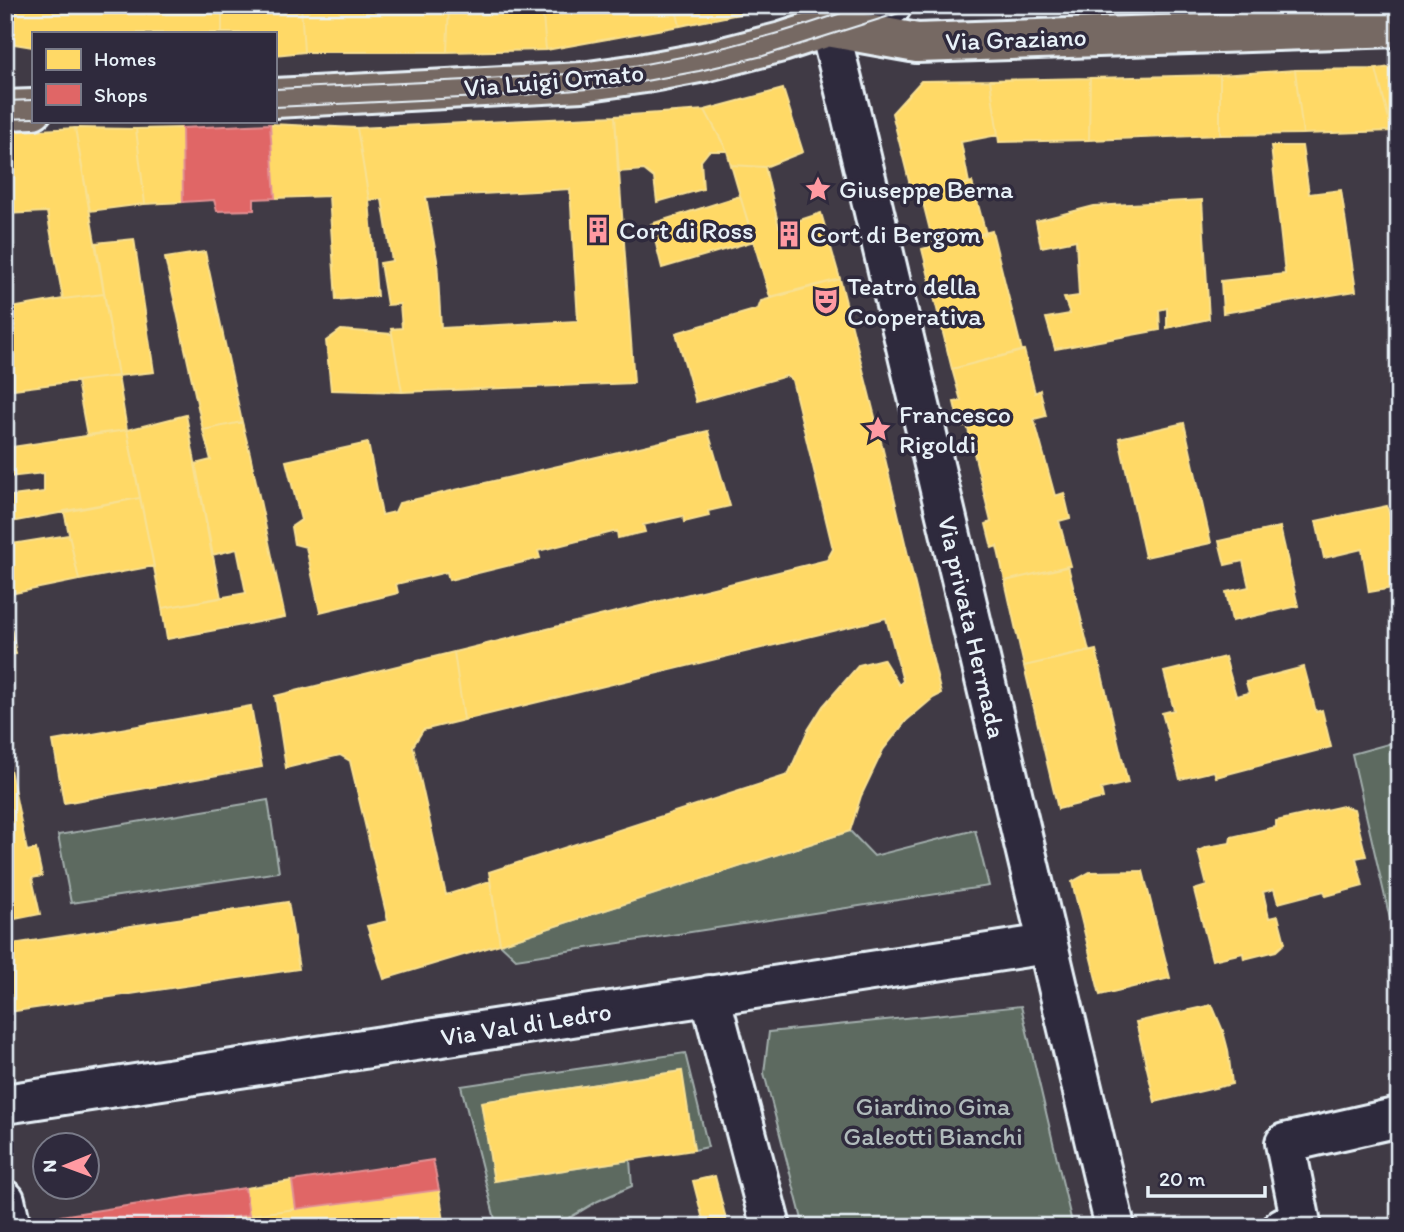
<svg xmlns="http://www.w3.org/2000/svg" width="1404" height="1232" font-family="Itim,sans-serif">
	<style>
		.green { fill: #5d6a60; stroke: #a2aeac; stroke-width: 2 }
		.homes { fill: #ffd966; stroke: #f8e092; stroke-width: 2; fill-rule: evenodd }
		.shops { fill: #e06666; stroke: #e29092; stroke-width: 2 }
		.lines { fill: none; stroke-linecap: round; stroke-linejoin: round }
		.minor-casing { stroke: #e8f1f8; stroke-width: 44 }
		.major-casing { stroke: #e8f1f8; stroke-width: 44 }
		.minor { stroke: #2f2a3d; stroke-width: 38 }
		.major { stroke: #766964; stroke-width: 38 }
		.tram { stroke: #e8f1f8; stroke-width: 2 }
		.labels { text-anchor: middle; stroke-width: 7; stroke-linejoin: round; paint-order: stroke }
		.street-label { font-size: 26px; fill: #e8f1f8; stroke: #2f2a3d }
		.poi-label { font-size: 26px; fill: #e8f1f8; stroke: #2f2a3d; text-anchor: start }
		.park-label { font-size: 26px; fill: #b0bbbb; stroke: #2f2a3d }
	</style>
	<rect width="100%" height="100%" fill="#403a45"/>
	<filter id="ink" filterUnits="userSpaceOnUse"><feTurbulence type="fractalNoise" baseFrequency=".0143" numOctaves="2"/><feDisplacementMap in="SourceGraphic" scale="14" xChannelSelector="R" yChannelSelector="G"/><feConvolveMatrix kernelMatrix="1 2 1 2 8 2 1 2 1" color-interpolation-filters="sRGB"/></filter>
	<g filter="url(#ink)">
		<path class="green" d="M 1399,741 L 1399,958 L 1352,754 Z
			M 268,800 L 279,872 L 71,903 L 58,835 Z
			M 975,830 L 989,886 L 516,959 L 500,944 L 850,831 L 874,856 Z
			M 1021,1006 L 1073,1227 L 804,1227 L 764,1073 L 769,1032 Z
			M 685,1053 L 708,1147 L 694,1150 L 681,1071 L 482,1102 L 494,1181 L 630,1160 L 632,1186 L 598,1201 L 564,1221 L 536,1227 L 497,1227 L 461,1086 Z"/>
		<path class="homes" d="M 5,5 L 222,5 L 222,33 L 33,33 L 33,47 L 15,44 L 5,13 Z
			M 222,5 L 301,5 L 304,52 L 275,55 L 275,33 L 222,33 Z
			M 301,5 L 449,5 L 447,52 L 304,52 Z
			M 449,5 L 484,5 L 484,11 L 507,5 L 542,5 L 546,50 L 447,52 Z
			M 542,5 L 675,5 L 680,26 L 546,50 Z
			M 675,5 L 783,5 L 680,26 Z
			M 5,13 L 15,44 L 5,46 Z
			M 1399,66 L 1399,131 L 1392,131 L 1376,69 Z
			M 1376,69 L 1392,131 L 1303,134 L 1295,70 Z
			M 1295,70 L 1303,134 L 1220,135 L 1220,75 Z
			M 1220,75 L 1220,135 L 1089,140 L 1090,78 Z
			M 1090,78 L 1089,140 L 999,142 L 990,80 Z
			M 990,80 L 998,135 L 961,142 L 969,183 L 913,197 L 892,113 L 921,81 Z
			M 783,89 L 803,152 L 765,167 L 731,165 L 727,151 L 705,110 Z
			M 705,110 L 727,151 L 709,151 L 701,161 L 703,189 L 657,202 L 654,178 L 644,170 L 618,172 L 615,116 Z
			M 615,116 L 634,383 L 402,392 L 391,329 L 402,328 L 400,304 L 387,305 L 380,263 L 392,261 L 382,199 L 369,200 L 357,128 ZM 570,189 L 578,321 L 441,328 L 437,260 L 426,197 Z
			M 270,124 L 357,128 L 369,200 L 377,296 L 336,300 L 329,196 L 275,198 Z
			M 75,128 L 104,294 L 63,299 L 47,212 L 5,214 L 5,132 Z
			M 75,128 L 136,129 L 145,204 L 90,211 Z
			M 182,128 L 183,202 L 145,204 L 136,129 Z
			M 1392,131 L 1399,131 L 1399,170 Z
			M 1271,146 L 1302,146 L 1309,194 L 1341,190 L 1356,291 L 1223,313 L 1221,281 L 1285,274 Z
			M 731,165 L 765,167 L 779,227 L 821,213 L 840,279 L 770,297 Z
			M 972,182 L 986,234 L 934,246 L 921,195 Z
			M 740,196 L 754,241 L 662,268 L 651,224 Z
			M 1202,200 L 1209,319 L 1167,328 L 1167,308 L 1159,310 L 1160,330 L 1055,349 L 1046,318 L 1070,314 L 1064,298 L 1079,296 L 1076,240 L 1041,247 L 1036,221 L 1094,206 Z
			M 992,231 L 1022,351 L 952,369 L 922,249 Z
			M 134,239 L 154,372 L 118,376 L 96,243 Z
			M 205,252 L 242,422 L 203,430 L 165,258 Z
			M 840,279 L 878,429 L 941,694 L 933,698 L 907,720 L 883,750 L 861,796 L 850,831 L 500,944 L 489,872 L 788,775 L 808,730 L 823,706 L 859,665 L 883,659 L 899,685 L 903,681 L 886,618 L 464,720 L 454,652 L 827,560 L 833,549 L 792,380 L 786,376 L 696,402 L 676,333 L 758,309 L 761,301 Z
			M 104,294 L 118,376 L 5,390 L 5,309 L 63,299 Z
			M 341,330 L 392,334 L 402,392 L 331,390 L 326,341 Z
			M 1024,350 L 1035,393 L 1040,390 L 1046,416 L 1034,419 L 1055,496 L 1064,493 L 1070,518 L 1059,521 L 1071,566 L 1005,581 L 997,546 L 992,548 L 986,524 L 991,522 L 967,425 L 960,427 L 954,402 L 961,401 L 952,369 Z
			M 118,376 L 127,430 L 87,435 L 77,381 Z
			M 186,415 L 221,598 L 162,608 L 127,430 Z
			M 242,422 L 250,454 L 285,617 L 167,639 L 162,608 L 246,593 L 237,549 L 212,555 L 195,464 L 211,460 L 203,430 Z
			M 1184,423 L 1211,543 L 1145,557 L 1119,438 Z
			M 127,430 L 140,498 L 5,523 L 5,497 L 44,492 L 44,473 L 9,477 L 5,448 Z
			M 708,431 L 730,506 L 708,511 L 709,516 L 684,522 L 683,516 L 643,525 L 645,532 L 618,538 L 617,531 L 538,551 L 540,558 L 449,580 L 447,572 L 396,584 L 398,593 L 320,612 L 306,547 L 294,544 L 291,527 L 301,520 L 286,461 L 368,443 L 382,515 L 395,512 L 399,503 Z
			M 140,498 L 154,566 L 79,580 L 64,511 Z
			M 1387,506 L 1390,517 L 1399,516 L 1399,587 L 1369,592 L 1362,549 L 1324,558 L 1316,521 Z
			M 1280,527 L 1298,606 L 1232,621 L 1226,592 L 1249,587 L 1243,561 L 1225,565 L 1219,541 Z
			M 69,535 L 79,580 L 5,595 L 5,545 Z
			M 1068,566 L 1089,651 L 1024,666 L 1005,581 Z
			M 5,595 L 16,654 L 5,656 Z
			M 1096,650 L 1128,783 L 1101,789 L 1103,798 L 1058,809 L 1024,666 Z
			M 454,652 L 464,720 L 423,730 L 413,746 L 446,895 L 490,881 L 500,944 L 384,979 L 367,926 L 388,921 L 350,761 L 340,755 L 286,768 L 275,696 Z
			M 1225,657 L 1236,696 L 1249,693 L 1246,682 L 1304,667 L 1316,712 L 1322,710 L 1331,747 L 1216,777 L 1214,771 L 1180,779 L 1162,713 L 1174,710 L 1164,672 Z
			M 251,706 L 262,767 L 64,803 L 53,741 Z
			M 8,715 L 14,744 L 5,745 L 27,851 L 36,849 L 42,876 L 32,878 L 40,914 L 5,921 L 5,716 Z
			M 1343,806 L 1354,809 L 1366,856 L 1356,858 L 1363,886 L 1326,896 L 1324,891 L 1278,903 L 1274,889 L 1263,892 L 1269,918 L 1278,916 L 1285,943 L 1276,951 L 1244,959 L 1243,953 L 1212,960 L 1194,890 L 1207,886 L 1198,851 L 1207,847 L 1230,843 L 1231,837 L 1276,827 L 1276,821 Z
			M 1143,871 L 1170,978 L 1100,995 L 1072,882 L 1090,872 Z
			M 288,902 L 299,969 L 8,1012 L 5,992 L 5,945 Z
			M 1212,1005 L 1223,1031 L 1228,1050 L 1232,1084 L 1155,1102 L 1136,1022 Z
			M 682,1071 L 694,1150 L 494,1181 L 481,1102 Z
			M 715,1176 L 727,1223 L 714,1227 L 705,1227 L 693,1181 Z
			M 292,1181 L 296,1209 L 249,1215 L 245,1188 Z
			M 439,1190 L 445,1227 L 161,1227 L 296,1209 Z"/>
		<path class="shops" d="M 270,124 L 275,198 L 254,199 L 254,210 L 217,211 L 214,200 L 183,202 L 182,128 Z
			M 433,1160 L 439,1190 L 296,1209 L 292,1181 Z
			M 245,1188 L 249,1215 L 161,1227 L 62,1227 L 60,1216 Z"/>
		<g class="lines">
			<g class="minor-casing">
				<path id="minor" d="M 821,5 L 831,35 L 852,119 L 1115,1227
					M 828,27 L 892,5
					M 710,995 L 771,1227
					M 5,1104 L 1047,944
					M 5,1200 L 11,1227
					M 1283,1227 L 1301,1223 L 1285,1143 L 1399,1117"/>
			</g>
			<g class="major-casing">
				<path id="major" d="M 275,98 L 582,82 L 645,73 L 704,62 L 782,42 L 828,27 L 917,43 L 1399,27
					M 5,110 L 33,109"/>
			</g>
			<use href="#minor" class="minor"/>
			<use href="#major" class="major"/>
			<path class="tram" d="M 275,89 C 339,86 403,83 467,80 C 511,77 556,76 600,71 C 690,59 778,36 864,5
				M 5,101 L 33,100
				M 275,107 L 523,95 L 619,86 L 699,71 L 763,56 L 924,5
				M 5,119 L 33,118"/>
		</g>
	</g>
	<defs>
		<g id="sight-bare" transform="scale(2.1)"><path d="M0-6L1.8-2.2L6-1.7L2.9 1.2L3.7 5.4L0 3.3L-3.7 5.4L-2.9 1.2L-6-1.7L-1.8-2.2Z" fill="#ff9aa2" stroke="#2f2a3d" stroke-width="2.5" paint-order="stroke"/></g>
		<g id="building-bare" transform="scale(2.1)"><path d="M-4-6H4V6H1V3H-1V6H-4ZM-2.5-4.3h1.7v1.8h-1.7ZM.8-4.3h1.7v1.8H.8ZM-2.5-1h1.7V.8h-1.7ZM.8-1h1.7V.8H.8Z" fill="#ff9aa2" stroke="#2f2a3d" stroke-width="2.5" paint-order="stroke"/></g>
		<g id="theatre-bare" transform="scale(2.1)"><path d="M-5-5.5Q0-4 5-5.5V0Q5 5 0 6Q-5 5-5 0ZM-3.3-2.5H-1v1.5H-3.3ZM1-2.5H3.3v1.5H1ZM-2.8 1Q0 5.5 2.8 1Z" fill="#ff9aa2" stroke="#2f2a3d" stroke-width="2.5" paint-order="stroke"/></g>
	</defs>
	<g fill-rule="evenodd">
		<use href="#sight-bare" x="818" y="189"/>
		<use href="#building-bare" x="598" y="230"/>
		<use href="#building-bare" x="789" y="234"/>
		<use href="#theatre-bare" x="826" y="301"/>
		<use href="#sight-bare" x="878" y="429"/>
	</g>
	<g class="labels">
		<g class="street-label">
			<text transform="translate(1016 39) rotate(-2)" y="9">Via Graziano</text>
			<text transform="translate(554 80) rotate(-5)" y="9">Via Luigi Ornato</text>
			<text transform="translate(972 627) rotate(77)" y="9">Via privata Hermada</text>
			<text transform="translate(526 1024) rotate(-9)" y="9">Via Val di Ledro</text>
		</g>
		<g class="poi-label">
			<text x="839" y="198">Giuseppe Berna</text>
			<text x="619" y="239">Cort di Ross</text>
			<text x="810" y="243">Cort di Bergom</text>
			<text x="847" y="295">Teatro della<tspan x="847" dy="30">Cooperativa</tspan></text>
			<text x="899" y="423">Francesco<tspan x="899" dy="30">Rigoldi</tspan></text>
		</g>
		<g class="park-label">
			<text x="933" y="1115">Giardino Gina<tspan x="933" dy="30">Galeotti Bianchi</tspan></text>
		</g>
	</g>
	<rect width="1404" height="1232" fill="none" stroke="#2f2a3d" stroke-width="28"/>
	<rect x="14" y="14" width="1376" height="1204" fill="none" stroke="#e8f1f8" stroke-width="2.5" filter="url(#ink)"/>
	<rect x="32" y="32" width="245" height="91" fill="#2f2a3d" stroke="#797a88" stroke-width="2"/>
	<rect x="46" y="49" width="35" height="21" fill="#ffd966" stroke="#797a88" stroke-width="2"/>
	<text x="94" y="66" font-size="21" fill="#e8f1f8">Homes</text>
	<rect x="46" y="84" width="35" height="21" fill="#e06666" stroke="#797a88" stroke-width="2"/>
	<text x="94" y="102" font-size="21" fill="#e8f1f8">Shops</text>
	<g transform="translate(66 1166) rotate(269)"><circle r="33" fill="#2f2a3d" stroke="#797a88" stroke-width="2"/>
	<path d="M0-5L12 26L0 18L-12 26Z" fill="#ff9aa2"/>
	<text y="-10" font-size="19" font-weight="bold" text-anchor="middle" fill="#e8f1f8">N</text>
	</g>
	<path d="M1148 1186v10h117v-10" fill="none" stroke="#e8f1f8" stroke-width="3.5"/>
	<text x="1159" y="1186" font-size="21" fill="#e8f1f8" stroke="#2f2a3d" stroke-width="5" paint-order="stroke">20 m</text>
</svg>
